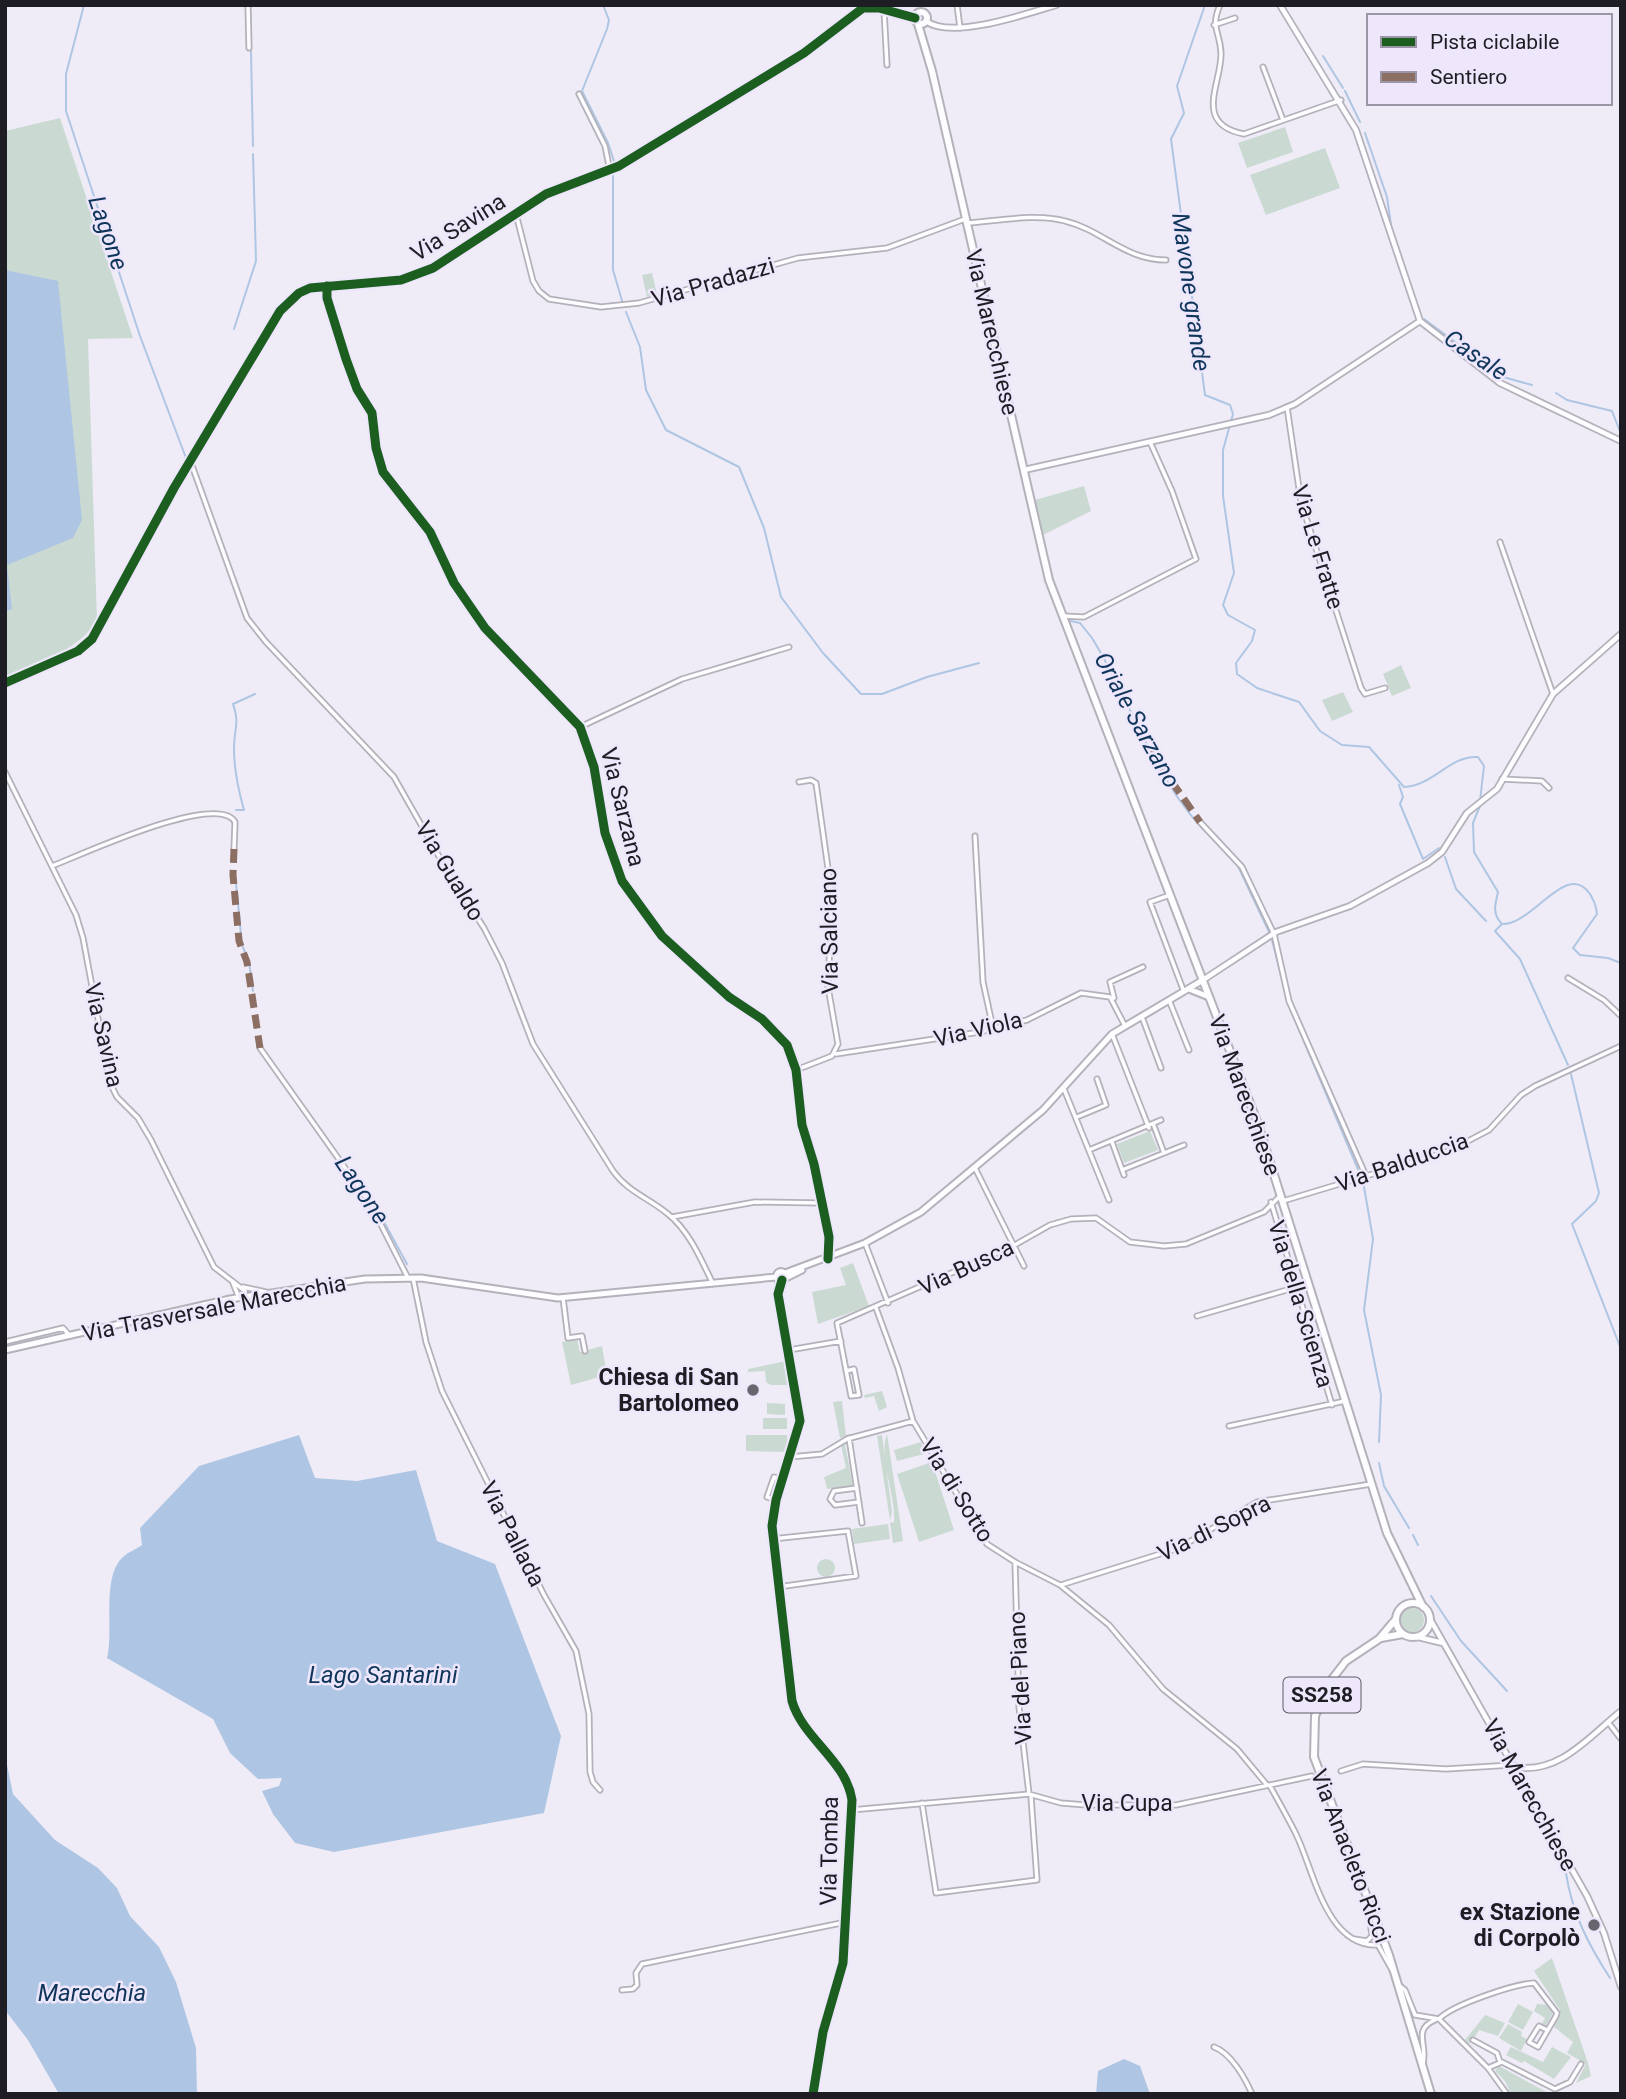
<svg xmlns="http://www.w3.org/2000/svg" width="1626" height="2099" font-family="Roboto,sans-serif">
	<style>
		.green { fill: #cadad3 }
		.water { fill: #aec6e3 }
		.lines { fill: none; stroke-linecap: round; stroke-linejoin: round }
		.stream { stroke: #aec6e3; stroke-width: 2 }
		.minor-casing { stroke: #b4b1ba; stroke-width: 7 }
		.tertiary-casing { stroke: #b4b1ba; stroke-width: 8 }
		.secondary-casing { stroke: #b4b1ba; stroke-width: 9 }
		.primary-casing { stroke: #b4b1ba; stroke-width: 10 }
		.minor { stroke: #fdfcfe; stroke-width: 3.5 }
		.tertiary { stroke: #fdfcfe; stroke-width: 4.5 }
		.secondary { stroke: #fdfcfe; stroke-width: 5 }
		.primary { stroke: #fdfcfe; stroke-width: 6 }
		.quiet { stroke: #8d6e63; stroke-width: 7; stroke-dasharray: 14 7; stroke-linecap: butt }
		.cycleway-casing { stroke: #eee7fc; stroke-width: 13 }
		.cycleway { stroke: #1b5e20; stroke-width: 9 }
		.poi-dot { fill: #68656e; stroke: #eee7fc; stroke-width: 2.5 }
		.labels { text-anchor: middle; stroke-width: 5; stroke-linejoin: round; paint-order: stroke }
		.shield { fill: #eee7fc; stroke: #5d5a65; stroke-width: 2 }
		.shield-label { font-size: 21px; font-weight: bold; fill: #1f1d24 }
		.street-label { font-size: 23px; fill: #1f1d24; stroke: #eee7fc }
		.poi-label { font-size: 23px; font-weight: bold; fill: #1f1d24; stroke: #eee7fc; text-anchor: end }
		.water-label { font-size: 24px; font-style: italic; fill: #0f365a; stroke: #eee7fc }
	</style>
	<rect width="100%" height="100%" fill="#efecf7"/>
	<path class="green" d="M 60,118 L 133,338 L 88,339 L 97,621 C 76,652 39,662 5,678 L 5,131 Z
		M 1285,127 L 1293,152 L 1247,168 L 1238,143 Z
		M 1325,148 L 1340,188 L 1266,215 L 1250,175 Z
		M 652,273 L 657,294 L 647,297 L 642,275 Z
		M 1084,486 L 1091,511 L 1043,535 L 1035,500 Z
		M 1401,665 L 1411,688 L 1392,696 L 1383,674 Z
		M 1343,692 L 1353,712 L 1332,721 L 1322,700 Z
		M 1150,1131 L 1158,1150 L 1124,1163 L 1117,1144 Z
		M 853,1263 L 869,1306 L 818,1324 L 812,1292 L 846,1285 L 840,1268 Z
		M 577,1339 L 580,1352 L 602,1346 L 607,1375 L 571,1385 L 562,1342 Z
		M 786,1361 L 790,1385 L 771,1385 L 766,1382 L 765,1371 L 748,1372 L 748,1369 Z
		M 882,1391 L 887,1407 L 879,1411 L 874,1396 L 865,1398 L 864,1395 Z
		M 842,1401 L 846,1436 L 840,1438 L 833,1402 Z
		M 767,1403 L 785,1404 L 785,1415 L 767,1414 Z
		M 763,1418 L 787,1418 L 787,1429 L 763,1429 Z
		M 887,1434 L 903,1541 L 893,1543 L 890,1523 L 894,1522 C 896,1494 878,1459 887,1434 Z
		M 746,1435 L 787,1435 L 788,1452 L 746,1451 Z
		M 882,1435 L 892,1512 L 890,1520 L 877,1436 Z
		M 921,1442 L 924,1454 L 897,1461 L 894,1450 Z
		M 845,1444 L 853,1486 L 827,1489 L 824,1477 L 846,1468 L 841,1445 Z
		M 932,1462 L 954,1530 L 919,1542 L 897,1474 Z
		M 888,1524 L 890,1539 L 854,1544 L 852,1529 Z
		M817 1568a9 9 0 1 1 18 0a9 9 0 1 1-18 0Z
		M1400 1620a12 12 0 1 1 24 0a12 12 0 1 1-24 0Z
		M 1552,1958 L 1588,2063 L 1591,2076 L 1576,2083 L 1586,2064 L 1567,2053 L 1573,2042 L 1554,2027 L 1560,2010 L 1534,1971 Z
		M 1518,2004 L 1533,2012 L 1523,2030 L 1508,2022 Z
		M 1537,2004 L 1548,2005 L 1553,2013 L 1546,2026 L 1542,2023 L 1545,2018 L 1534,2011 Z
		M 1485,2015 L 1505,2023 L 1498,2036 L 1479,2030 L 1475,2037 L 1471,2036 L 1474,2038 L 1469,2044 L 1465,2040 Z
		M 1508,2024 L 1522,2032 L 1521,2036 L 1527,2039 L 1521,2051 L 1499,2038 Z
		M 1511,2047 L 1543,2062 L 1552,2047 L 1571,2057 L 1554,2079 L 1524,2061 L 1522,2063 L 1506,2055 Z
		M 1499,2066 L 1550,2094 L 1511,2094 L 1505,2081 L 1495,2071 Z"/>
	<path class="water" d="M 5,270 L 58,281 L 82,520 L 73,538 L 7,565 L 12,609 L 5,611 Z
		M 299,1435 L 315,1478 L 357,1481 L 416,1470 L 437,1541 L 495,1564 L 561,1736 L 544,1813 L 334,1852 L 295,1843 L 273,1814 L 262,1791 L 279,1786 L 282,1778 L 258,1779 L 230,1753 L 213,1719 L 107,1658 C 114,1631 101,1577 123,1557 C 128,1552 137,1549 142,1545 L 140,1528 L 199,1466 Z
		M 5,1755 L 13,1794 L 55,1840 L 98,1868 L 117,1888 L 130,1916 L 159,1947 L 176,1982 L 196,2048 L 197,2094 L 59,2094 L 28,2040 L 5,2010 Z
		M 1124,2059 L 1140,2066 L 1150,2094 L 1096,2094 L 1098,2071 Z"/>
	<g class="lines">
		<path class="stream" d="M 84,5 L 66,74 L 66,111 L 140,336 L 186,458
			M 250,5 L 253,146
			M 603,5 L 609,20 L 607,29 L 582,91 L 608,143 L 614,161
			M 1205,5 L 1177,86 L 1184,113 L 1171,139 L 1205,395 L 1230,405 L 1233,414 L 1223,450 L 1223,496 L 1234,573 L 1223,605 L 1228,615 L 1255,630 L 1252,641 L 1236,663 L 1237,674 L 1257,688 L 1299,702 L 1320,731 L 1342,745 L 1369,747 L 1404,787 C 1433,786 1450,755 1478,757 L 1484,766 L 1480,801
			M 1323,56 L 1343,88
			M 1345,91 L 1360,122
			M 1365,133 L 1387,197 L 1392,232
			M 613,173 L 613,270 L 623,304
			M 626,312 L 640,347 L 646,390 L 666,430 L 739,467 L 764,528 L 781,597 L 823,653 L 861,694 L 882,694 L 927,677 L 979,663
			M 1424,319 L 1503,377 L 1532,385
			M 234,329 L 256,261 L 253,154
			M 1556,393 L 1567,400 L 1612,411 L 1621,434
			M 1066,620 L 1080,623 L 1092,638 C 1134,706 1156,788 1216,842
			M 1399,785 L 1403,797 L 1400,804 L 1423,859 L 1439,848
			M 1480,806 L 1473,823 L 1474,852 L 1498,892 C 1495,905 1492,914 1502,924 C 1532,926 1567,859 1590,894 C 1594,901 1596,905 1597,914 L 1573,948 L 1580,955 L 1608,958 L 1621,963
			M 236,810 L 244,810 C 238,789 234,770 234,748 C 234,728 240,724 233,704 L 255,694
			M 1445,857 L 1456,889 L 1486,921
			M 1237,864 L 1269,932
			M 235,873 L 242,945 L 249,962 L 253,991
			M 1502,924 L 1495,931 L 1520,959 L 1568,1065
			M 1272,940 L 1287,999
			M 1288,1004 L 1360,1174
			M 1571,1074 L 1599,1193 L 1596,1201 L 1572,1224 L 1621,1349
			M 312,1118 L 378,1211 L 407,1264
			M 1363,1181 L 1373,1239 L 1364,1310 L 1381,1395 L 1379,1442
			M 1379,1463 L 1384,1486 L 1409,1528
			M 1413,1535 L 1418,1545
			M 1431,1596 L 1461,1641 L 1507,1691
			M 1566,1873 C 1572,1913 1588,1944 1610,1978"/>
		<g class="minor-casing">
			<path id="minor" d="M 248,5 L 249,48
				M 957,5 L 960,28
				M 1220,5 C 1210,28 1220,31 1221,53 C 1222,83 1192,124 1244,134 L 1341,100
				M 884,10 L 887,65
				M 1214,25 L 1235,18
				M 1263,67 L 1283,120
				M 579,94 L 605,146 L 610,171
				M 516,214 L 533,281 L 539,291 L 549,299 L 601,307 L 639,303 L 798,258 L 887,248 L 965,219
				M 967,223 C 997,221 1036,213 1065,221 C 1102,230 1125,260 1166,260
				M 327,286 L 327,298 L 346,359 L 357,389 L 372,413 L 376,448 L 383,472 L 430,532 L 454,583 L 485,628 L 580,727 L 594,767 L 605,833 L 622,881 L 662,936 L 729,997 L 762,1019 L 787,1045 L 796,1070 L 802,1125 L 814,1164 L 829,1237 L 828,1258
				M 1287,407 L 1301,502 L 1361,688 L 1365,694 L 1385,688
				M 190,460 L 247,618 L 266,642 L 394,777 L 449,874 L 484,928 L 502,963 L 533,1044 L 613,1171 C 628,1192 649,1198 668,1214 C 689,1231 701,1259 712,1282
				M 1500,542 L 1553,694
				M 1063,616 L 1084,617 L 1196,559 L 1172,491 L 1150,442
				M 5,683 L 78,651 L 92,639 L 174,488 L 280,311 L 299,293 L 310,288 L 401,280 L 433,268 L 546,194 L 619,166 L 804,53 L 863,8 L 879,8 L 915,18
				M 580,727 L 682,679 L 789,647
				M 5,772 L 76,915 L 83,938 L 110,1083 L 117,1097 L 138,1118 L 151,1140 L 214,1267 L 245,1291 L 245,1297
				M 1502,779 L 1542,781 L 1549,788
				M 1200,822 L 1242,867 L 1274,934 L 1289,1001 L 1366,1176
				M 975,836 L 983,982 L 993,1028
				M 52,866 C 81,855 218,791 235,822 L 234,849
				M 1170,895 L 1150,902 L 1184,992
				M 1568,978 L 1604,1000 L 1621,1016
				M 1114,998 L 1110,982 L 1143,967
				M 1169,1000 L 1189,1050
				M 1142,1017 L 1161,1068
				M 1112,1034 L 1149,1128
				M 260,1048 L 370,1203 L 408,1278
				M 836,1054 L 980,1032 L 1027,1020 L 1081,993 L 1110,997 L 1124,1024
				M 796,1070 L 832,1056 L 838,1044 L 828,987 L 832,897 L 816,783 L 811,780 L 799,782
				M 1064,1089 L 1109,1200
				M 1077,1117 L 1106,1105 L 1097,1079
				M 1154,1126 L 1164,1153
				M 1112,1142 L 1124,1175
				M 1089,1150 L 1161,1120
				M 975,1168 L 1024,1266
				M 1122,1170 L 1184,1145
				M 1283,1201 L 1449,1151 L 1489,1130 L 1521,1095 L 1535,1086 L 1621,1046
				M 1271,1202 L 1332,1405
				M 672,1217 L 755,1202 L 821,1203
				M 865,1243 L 888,1303
				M 413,1278 L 426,1342 L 442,1391 L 544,1595 L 576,1651 L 589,1714 L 590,1772 L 593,1782 L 600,1790
				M 777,1278 L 800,1421 L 776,1500 L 772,1526 L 792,1701 C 803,1739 846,1760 852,1800 L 843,1963 L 823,2032 L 813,2094
				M 233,1283 L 239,1298
				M 243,1287 L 266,1292
				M 779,1292 L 782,1280
				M 563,1298 L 568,1338 L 582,1336 L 585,1351
				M 876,1308 L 898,1368 L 913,1421 L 987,1544 L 1015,1562 L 1060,1585 L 1109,1625 L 1163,1689 L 1237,1749 L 1267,1785
				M 1197,1316 L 1297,1287
				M 5,1342 L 63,1328 L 70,1336
				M 789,1350 L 841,1341
				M 846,1371 L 854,1369 L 859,1395 L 851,1396 L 837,1323 L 1013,1246 L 1050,1225 L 1071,1219 L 1096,1218 L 1130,1242 L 1164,1246 L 1186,1244 L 1264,1212 L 1280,1196
				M 1229,1426 L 1345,1401
				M 849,1438 L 862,1523
				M 790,1457 L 822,1454 L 847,1439 L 913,1421
				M 857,1488 L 834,1491 L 830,1499 L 835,1505 L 859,1502
				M 776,1500 L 767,1497 L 774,1477 L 783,1480
				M 772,1539 L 848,1531 L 856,1576 L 778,1587
				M 1015,1562 L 1019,1707 L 1029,1794
				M 1061,1585 L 1179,1548 L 1257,1502 L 1371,1484
				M 1608,1722 L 1621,1739
				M 1341,1771 L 1363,1764 L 1446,1769 L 1512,1765
				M 1270,1786 C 1279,1802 1288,1818 1296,1834 C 1314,1871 1326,1947 1378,1945 L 1392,1970
				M 922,1803 L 936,1893 L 1037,1880 L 1031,1797
				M 851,1810 L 1029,1794 L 1061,1803 L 1086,1805 L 1176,1805 L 1312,1776
				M 1354,1939 L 1367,1941 L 1372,1936 L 1368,1905
				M 1400,1986 L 1405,1990 L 1415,2015 L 1439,2019 L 1488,2068 L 1507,2094
				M 622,1990 L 633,1989 L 637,1985 L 636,1973 L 642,1964 L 846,1922
				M 1439,2019 C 1452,2005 1514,1984 1534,1983 L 1557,2013 L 1556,2016 L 1538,2047 L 1529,2042 L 1539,2026 L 1547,2030
				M 1473,2040 L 1497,2053 L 1500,2062
				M 1214,2047 C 1231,2053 1245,2078 1252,2094
				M 1423,2063 C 1428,2045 1412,2030 1435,2020
				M 1488,2068 L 1502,2062 L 1555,2089 L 1570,2082 L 1581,2064"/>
		</g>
		<g class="tertiary-casing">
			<path id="tertiary" d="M 1280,5 L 1356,130 L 1420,321 L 1500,383 L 1621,441
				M 926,21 C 951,40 1026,14 1056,5
				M 1024,470 L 1269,415 L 1295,404 L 1420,321
				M 1203,980 L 1276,932 L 1350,906 L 1428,863 L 1442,852 L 1467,813 L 1497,789 L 1553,694 L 1621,634
				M 1430,1619 L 1587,1896 L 1604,1933 L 1621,1987
				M 1418,1637 L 1443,1643
				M 1515,1767 C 1559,1775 1590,1736 1621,1711"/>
		</g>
		<g class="secondary-casing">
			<path id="secondary" d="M 1189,989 L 1209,997
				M776.5 1276a4.5 4.5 0 1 1 9 0a4.5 4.5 0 1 1-9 0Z
				M 785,1273 L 865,1243 L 921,1212 L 1043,1110 L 1112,1034 L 1203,980
				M 784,1279 L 802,1270
				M 5,1350 L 230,1299 L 365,1279 L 421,1278 L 558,1298 L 776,1277"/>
		</g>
		<g class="primary-casing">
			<path id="primary" d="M915 18a6 6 0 1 1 12 0a6 6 0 1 1-12 0Z
				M 918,24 L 932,71 L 1049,580 L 1258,1124 L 1387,1533 L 1423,1607
				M1396 1620a17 17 0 1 1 34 0a17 17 0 1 1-34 0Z
				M 1396,1619 L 1379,1639 L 1346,1661 L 1329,1683 L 1315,1716 L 1314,1757 L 1389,1955 L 1431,2094
				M 1381,1638 L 1403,1634"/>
		</g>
		<use href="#minor" class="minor"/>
		<use href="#tertiary" class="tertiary"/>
		<use href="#secondary" class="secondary"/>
		<use href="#primary" class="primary"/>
		<path class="quiet" d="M 1140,727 L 1163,769 L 1200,822
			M 234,849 L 233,875 L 239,941 L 247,962 L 260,1048"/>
		<g class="cycleway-casing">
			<path id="cycleway" d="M 327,286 L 327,298 L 346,359 L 357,389 L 372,413 L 376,448 L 383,472 L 430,532 L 454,583 L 485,628 L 580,727 L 594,767 L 605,833 L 622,881 L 662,936 L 729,997 L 762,1019 L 787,1045 L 796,1070 L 802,1125 L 814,1164 L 829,1237 L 828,1259
				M 5,683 L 78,651 L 92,639 L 174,488 L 280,311 L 299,293 L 310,288 L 401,280 L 433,268 L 546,194 L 619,166 L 804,53 L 863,8 L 879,8 L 915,18
				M 782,1280 L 778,1294 L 800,1421 L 776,1500 L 772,1526 L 792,1701 C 803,1739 846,1760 852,1800 L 843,1963 L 823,2032 L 813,2094"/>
		</g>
		<use href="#cycleway" class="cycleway"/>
	</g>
	<g class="poi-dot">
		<circle cx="753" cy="1390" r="7"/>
		<circle cx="1594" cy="1925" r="7"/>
	</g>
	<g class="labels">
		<rect class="shield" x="1283.5" y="1677.5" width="77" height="35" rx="5"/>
		<g class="shield-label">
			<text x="1322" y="1702">SS258</text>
		</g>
		<g class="street-label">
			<text transform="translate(458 227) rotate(-32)" y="8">Via Savina</text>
			<text transform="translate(713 282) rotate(-16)" y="8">Via Pradazzi</text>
			<text transform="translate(992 332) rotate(77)" y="8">Via Marecchiese</text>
			<text transform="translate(1318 547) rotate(73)" y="8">Via Le Fratte</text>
			<text transform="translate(623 807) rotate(76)" y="8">Via Sarzana</text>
			<text transform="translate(450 871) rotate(59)" y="8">Via Gualdo</text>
			<text transform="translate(829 931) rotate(-91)" y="8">Via Salciano</text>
			<text transform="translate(978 1029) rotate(-13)" y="8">Via Viola</text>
			<text transform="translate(104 1035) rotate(77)" y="8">Via Savina</text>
			<text transform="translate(1245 1095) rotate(70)" y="8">Via Marecchiese</text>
			<text transform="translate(1402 1162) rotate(-19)" y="8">Via Balduccia</text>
			<text transform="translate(966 1267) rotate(-25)" y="8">Via Busca</text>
			<text transform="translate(1301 1304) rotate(73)" y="8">Via della Scienza</text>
			<text transform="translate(214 1308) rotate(-11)" y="8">Via Trasversale Marecchia</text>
			<text transform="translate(957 1490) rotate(58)" y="8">Via di Sotto</text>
			<text transform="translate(1214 1528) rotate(-26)" y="8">Via di Sopra</text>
			<text transform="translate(513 1534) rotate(63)" y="8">Via Pallada</text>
			<text transform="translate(1020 1678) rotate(-93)" y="8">Via del Piano</text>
			<text transform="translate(1530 1795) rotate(61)" y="8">Via Marecchiese</text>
			<text x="1127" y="1811">Via Cupa</text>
			<text transform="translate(829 1851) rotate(-89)" y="8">Via Tomba</text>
			<text transform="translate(1351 1856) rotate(69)" y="8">Via Anacleto Ricci</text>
		</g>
		<g class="poi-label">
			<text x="739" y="1385">Chiesa di San<tspan x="739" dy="26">Bartolomeo</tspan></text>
			<text x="1580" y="1920">ex Stazione<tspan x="1580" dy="26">di Corpolò</tspan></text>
		</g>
		<g class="water-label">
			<text transform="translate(108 233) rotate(71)" y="8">Lagone</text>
			<text transform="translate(1191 292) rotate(82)" y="8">Mavone grande</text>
			<text transform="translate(1476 355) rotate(34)" y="8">Casale</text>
			<text transform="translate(1137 720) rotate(61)" y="8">Oriale Sarzano</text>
			<text transform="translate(362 1190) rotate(56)" y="8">Lagone</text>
			<text x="383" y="1683">Lago Santarini</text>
			<text x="92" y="2001">Marecchia</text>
		</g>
	</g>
	<rect width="1626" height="2099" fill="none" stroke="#1f1d24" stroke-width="14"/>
	<rect x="1367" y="14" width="245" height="91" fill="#eee7fc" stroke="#9b96a6" stroke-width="2"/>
	<rect x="1381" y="37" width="35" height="10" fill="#1b5e20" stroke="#9b96a6" stroke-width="2"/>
	<text x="1430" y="49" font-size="21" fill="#1f1d24">Pista ciclabile</text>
	<rect x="1381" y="72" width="35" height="10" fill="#8d6e63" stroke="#9b96a6" stroke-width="2"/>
	<text x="1430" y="84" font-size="21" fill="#1f1d24">Sentiero</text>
</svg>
